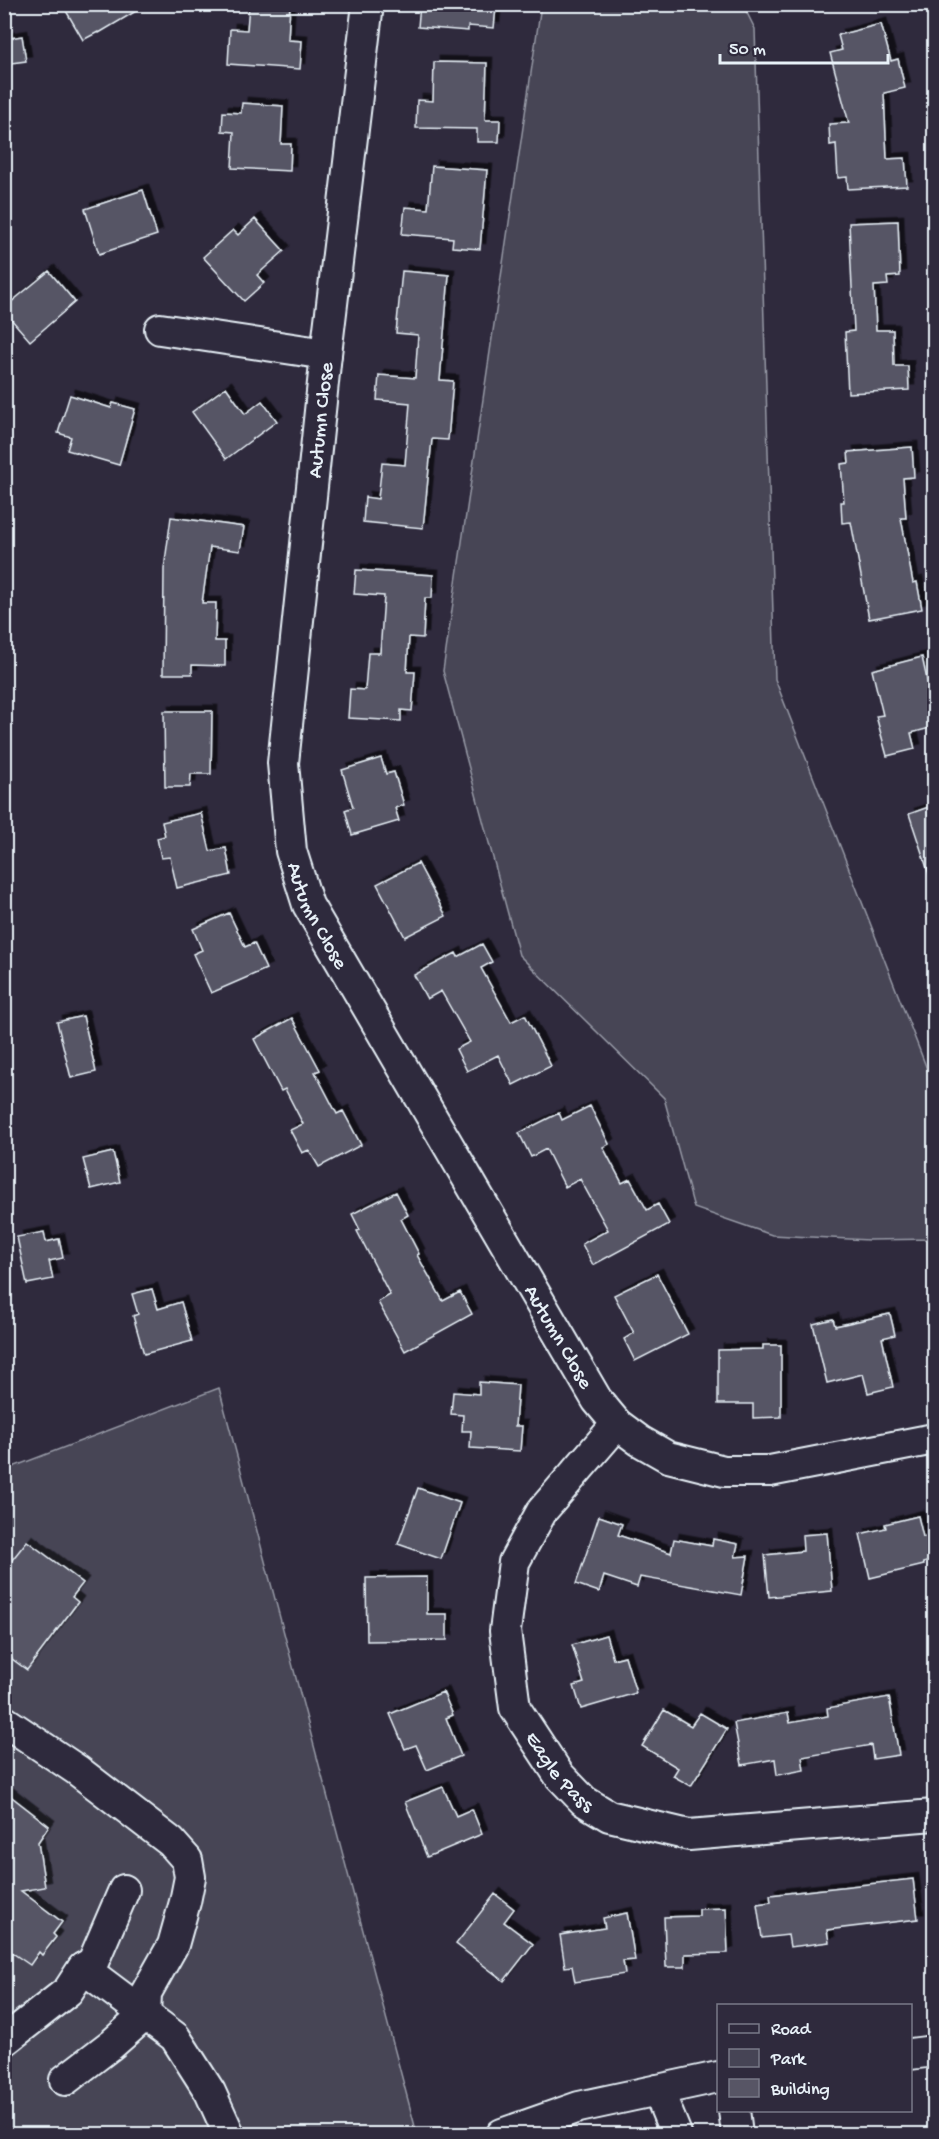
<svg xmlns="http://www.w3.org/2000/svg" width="939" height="2139" font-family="'Gochi Hand',sans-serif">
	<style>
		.green { fill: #464455; stroke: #979aa6; stroke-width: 1.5 }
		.building { fill: #575565; stroke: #e8f1f8; stroke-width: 1.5; filter: url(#shadow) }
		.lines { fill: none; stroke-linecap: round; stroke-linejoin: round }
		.minor-casing { stroke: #e8f1f8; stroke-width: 34 }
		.minor { stroke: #2f2a3d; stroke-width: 30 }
		.labels { text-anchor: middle; stroke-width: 6; stroke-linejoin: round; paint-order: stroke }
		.street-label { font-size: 21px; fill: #e8f1f8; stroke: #2f2a3d }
	</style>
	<defs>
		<filter id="shadow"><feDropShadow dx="5.5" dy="-5.5" stdDeviation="0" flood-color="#0009"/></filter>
	</defs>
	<rect width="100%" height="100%" fill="#2f2a3d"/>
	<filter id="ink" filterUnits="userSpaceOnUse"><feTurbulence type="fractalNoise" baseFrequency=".0167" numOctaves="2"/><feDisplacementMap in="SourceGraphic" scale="12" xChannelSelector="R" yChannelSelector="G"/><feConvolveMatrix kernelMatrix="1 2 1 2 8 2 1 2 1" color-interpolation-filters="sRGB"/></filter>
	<g filter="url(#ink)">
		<path class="green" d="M 541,5 L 743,5 L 755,29 L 775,679 L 934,1087 L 934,1239 L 869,1240 L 772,1235 L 694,1208 L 664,1098 L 519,955 L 443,671 Z
			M 219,1388 L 417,2134 L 5,2134 L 5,1470 Z"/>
		<path class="building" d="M 62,4 L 148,4 L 99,33 L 98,32 L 83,40 Z
			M 249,4 L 290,4 L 288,40 L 302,41 L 300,69 L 228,64 L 230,29 L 247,30 Z
			M 420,4 L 483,4 L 496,7 L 494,28 L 468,26 L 468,31 L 418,27 Z
			M 881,24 L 891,61 L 898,59 L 905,88 L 884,93 L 887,159 L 905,158 L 907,186 L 848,189 L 847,177 L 838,178 L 836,144 L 830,145 L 829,124 L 849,123 L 830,53 L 842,50 L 838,35 Z
			M 22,36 L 26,61 L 4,64 L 4,39 Z
			M 434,62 L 487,63 L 485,120 L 500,120 L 499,142 L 477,142 L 477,129 L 416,128 L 417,100 L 433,101 Z
			M 242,103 L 283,106 L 281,144 L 291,144 L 290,171 L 232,168 L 234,132 L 222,131 L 223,112 L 241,113 Z
			M 432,166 L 487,170 L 480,249 L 452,247 L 453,238 L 402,234 L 405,207 L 428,209 Z
			M 143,190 L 157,235 L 99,254 L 85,209 Z
			M 255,219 L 284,251 L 257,275 L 264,283 L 244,301 L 203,257 L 233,230 L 238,235 Z
			M 898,221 L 900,276 L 887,277 L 888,285 L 874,286 L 876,330 L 893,330 L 894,366 L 908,366 L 909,390 L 848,393 L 845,332 L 854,331 L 849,223 Z
			M 49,271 L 75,302 L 30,341 L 4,311 L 4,308 Z
			M 402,271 L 449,275 L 440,380 L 453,381 L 448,440 L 432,439 L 423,528 L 363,522 L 365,497 L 378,499 L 382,463 L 405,465 L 410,403 L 377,400 L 379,375 L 415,378 L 418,335 L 396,333 Z
			M 226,387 L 245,414 L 262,401 L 277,421 L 226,459 L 192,412 Z
			M 70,395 L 111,408 L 113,403 L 135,409 L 119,465 L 67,450 L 71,437 L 58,433 Z
			M 912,447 L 914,477 L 903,478 L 906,518 L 901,518 L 913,583 L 917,582 L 922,609 L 869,619 L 851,522 L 842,523 L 841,502 L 844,502 L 841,464 L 849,463 L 848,452 Z
			M 171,517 L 244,527 L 240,551 L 210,547 L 202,603 L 216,603 L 215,641 L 225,641 L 225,666 L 192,665 L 192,674 L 163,674 L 164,569 Z
			M 356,570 L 433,575 L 432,598 L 425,598 L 423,638 L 409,637 L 407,672 L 415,672 L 412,711 L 401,710 L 401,721 L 348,718 L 350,689 L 365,690 L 368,653 L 380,653 L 384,596 L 354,594 Z
			M 922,657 L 934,711 L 934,727 L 911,733 L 915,749 L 887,756 L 876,716 L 883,715 L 872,670 Z
			M 164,711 L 212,711 L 211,774 L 191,774 L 190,787 L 165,787 Z
			M 381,758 L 386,774 L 394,772 L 404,805 L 395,808 L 399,821 L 352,835 L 345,810 L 353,807 L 342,770 Z
			M 934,805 L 934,880 L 931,880 L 909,814 Z
			M 201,813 L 210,851 L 226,848 L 231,875 L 177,888 L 170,857 L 161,858 L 157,838 L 165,836 L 162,822 Z
			M 418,863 L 446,916 L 405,937 L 377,884 Z
			M 229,913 L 245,947 L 254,943 L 266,969 L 211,993 L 193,954 L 202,950 L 193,929 Z
			M 482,944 L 492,962 L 481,968 L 511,1022 L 525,1015 L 551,1066 L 513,1085 L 498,1055 L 467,1071 L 456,1049 L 470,1042 L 441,991 L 427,999 L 414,975 L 456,953 L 458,957 Z
			M 83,1016 L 96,1072 L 71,1078 L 57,1022 Z
			M 292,1018 L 320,1070 L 315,1072 L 337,1114 L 343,1111 L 361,1145 L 319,1167 L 309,1150 L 302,1153 L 290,1130 L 303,1124 L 285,1089 L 281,1091 L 254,1039 Z
			M 590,1106 L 609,1144 L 603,1147 L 622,1183 L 630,1179 L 647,1210 L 658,1204 L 669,1224 L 593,1265 L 582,1244 L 608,1230 L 580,1179 L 565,1187 L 546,1149 L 531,1157 L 519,1133 L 559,1113 L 562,1120 Z
			M 113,1152 L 120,1182 L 91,1189 L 83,1159 Z
			M 396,1192 L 408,1215 L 401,1219 L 419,1254 L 417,1255 L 443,1301 L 460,1292 L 472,1314 L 405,1351 L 378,1302 L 390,1295 L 357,1231 L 360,1230 L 352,1214 Z
			M 44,1232 L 46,1242 L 59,1239 L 63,1258 L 49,1261 L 53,1279 L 27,1284 L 17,1237 Z
			M 657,1274 L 688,1334 L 635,1361 L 624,1339 L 634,1333 L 614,1295 Z
			M 152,1289 L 158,1309 L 181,1302 L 192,1341 L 144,1354 L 133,1316 L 138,1314 L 132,1294 Z
			M 890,1314 L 895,1335 L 882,1338 L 893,1387 L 868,1393 L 863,1374 L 827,1383 L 813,1324 L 833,1319 L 835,1326 Z
			M 763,1345 L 781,1345 L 781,1417 L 753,1418 L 753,1404 L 718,1404 L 718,1350 L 763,1349 Z
			M 479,1382 L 518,1385 L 515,1426 L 522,1426 L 520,1451 L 470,1448 L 471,1431 L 462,1431 L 463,1415 L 451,1414 L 453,1392 L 479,1394 Z
			M 418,1488 L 460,1503 L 441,1559 L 398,1544 Z
			M 599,1516 L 622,1524 L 618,1535 L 671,1553 L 674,1539 L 712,1546 L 713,1539 L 738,1544 L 735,1557 L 748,1556 L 741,1595 L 640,1577 L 637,1587 L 604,1576 L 599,1592 L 576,1584 Z
			M 918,1516 L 923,1537 L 934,1535 L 934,1560 L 923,1563 L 924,1565 L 870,1578 L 860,1534 L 886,1528 L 885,1524 Z
			M 827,1533 L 832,1591 L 769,1597 L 765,1555 L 803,1551 L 802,1535 Z
			M 27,1541 L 83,1583 L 72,1597 L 78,1602 L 27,1670 L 4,1653 L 4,1570 Z
			M 427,1577 L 427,1614 L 447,1614 L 447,1640 L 367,1641 L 366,1578 Z
			M 606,1635 L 613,1659 L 625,1656 L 636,1693 L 581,1709 L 574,1686 L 584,1683 L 572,1645 Z
			M 443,1692 L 453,1715 L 446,1718 L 461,1756 L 427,1770 L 416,1745 L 405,1749 L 390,1714 Z
			M 889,1697 L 899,1755 L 873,1759 L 871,1745 L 802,1757 L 804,1770 L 777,1775 L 775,1759 L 742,1765 L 734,1723 L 788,1713 L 790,1723 L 828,1716 L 827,1708 Z
			M 664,1710 L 691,1726 L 700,1713 L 727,1729 L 691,1786 L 673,1776 L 678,1768 L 642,1746 Z
			M 443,1787 L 456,1816 L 472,1809 L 482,1834 L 427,1857 L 405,1802 Z
			M 4,1791 L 49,1826 L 38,1842 L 45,1887 L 21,1891 L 62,1922 L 53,1934 L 56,1937 L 42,1955 L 39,1952 L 30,1965 L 11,1952 L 4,1953 Z
			M 913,1879 L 918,1919 L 827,1930 L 829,1942 L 790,1947 L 788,1935 L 762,1938 L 757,1904 L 771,1902 L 770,1895 Z
			M 495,1894 L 514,1909 L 504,1922 L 533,1944 L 504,1981 L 456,1944 Z
			M 726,1908 L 728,1953 L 685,1954 L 685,1967 L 666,1967 L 664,1917 L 699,1916 L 699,1909 Z
			M 627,1913 L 635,1960 L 623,1961 L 625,1974 L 575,1982 L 572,1966 L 565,1967 L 560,1935 L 605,1928 L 603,1918 Z"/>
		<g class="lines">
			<g class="minor-casing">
				<g id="minor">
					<path id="s1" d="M 368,4 L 326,354 L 283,763 L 291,851 L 308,905 L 597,1400 L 617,1424 L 640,1441 L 668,1457 L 724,1471 L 770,1471 L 934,1439"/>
					<path d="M 160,329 L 326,354"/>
					<path id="s2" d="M 617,1424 L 542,1511 L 514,1562 L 505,1631 L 515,1708 L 559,1775 L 584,1801 L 609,1816 L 689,1835 L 934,1815"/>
					<path d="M 4,1721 L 77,1770 L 171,1842 L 187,1860 L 190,1877 L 185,1902 L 173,1945 L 146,1993 L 145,2015 L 112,2044 L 65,2080"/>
					<path d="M 83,1968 L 93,1962 L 124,1890"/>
					<path d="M 4,2041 L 68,1991 L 83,1968 L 175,2037 L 210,2092 L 229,2134"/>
					<path d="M 910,2054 L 934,2051"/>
					<path d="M 658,2090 L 676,2134"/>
					<path d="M 734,2110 L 737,2134"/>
					<path d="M 502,2134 L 579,2107 L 718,2077"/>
				</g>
			</g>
			<use href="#minor" class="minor"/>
		</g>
	</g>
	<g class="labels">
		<g class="street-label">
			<text transform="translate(319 420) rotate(-84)" y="7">Autumn Close</text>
			<text dy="7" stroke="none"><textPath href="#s1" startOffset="922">Autumn Close</textPath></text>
			<text dy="7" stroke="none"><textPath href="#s1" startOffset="1408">Autumn Close</textPath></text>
			<text dy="7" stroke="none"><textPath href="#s2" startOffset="398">Eagle Pass</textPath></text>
		</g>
	</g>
	<rect width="939" height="2139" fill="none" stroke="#2f2a3d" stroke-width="24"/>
	<rect x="12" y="12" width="915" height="2115" fill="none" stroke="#e8f1f8" stroke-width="2" filter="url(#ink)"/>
	<rect x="717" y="2004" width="195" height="108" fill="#2f2a3d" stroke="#797a88" stroke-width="1.5"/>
	<rect x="729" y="2024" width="30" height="9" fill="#2f2a3d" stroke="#797a88" stroke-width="1.5"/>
	<text x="771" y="2034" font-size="18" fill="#e8f1f8">Road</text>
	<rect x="729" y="2049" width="30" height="18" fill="#464455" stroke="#797a88" stroke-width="1.5"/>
	<text x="771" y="2064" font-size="18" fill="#e8f1f8">Park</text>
	<rect x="729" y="2079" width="30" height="18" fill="#575565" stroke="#797a88" stroke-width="1.5"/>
	<text x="771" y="2094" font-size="18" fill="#e8f1f8">Building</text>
	<path d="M720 54v9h168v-9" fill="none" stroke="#e8f1f8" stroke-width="3"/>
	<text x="729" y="54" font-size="18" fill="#e8f1f8" stroke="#2f2a3d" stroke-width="4.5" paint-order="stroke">50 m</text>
</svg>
